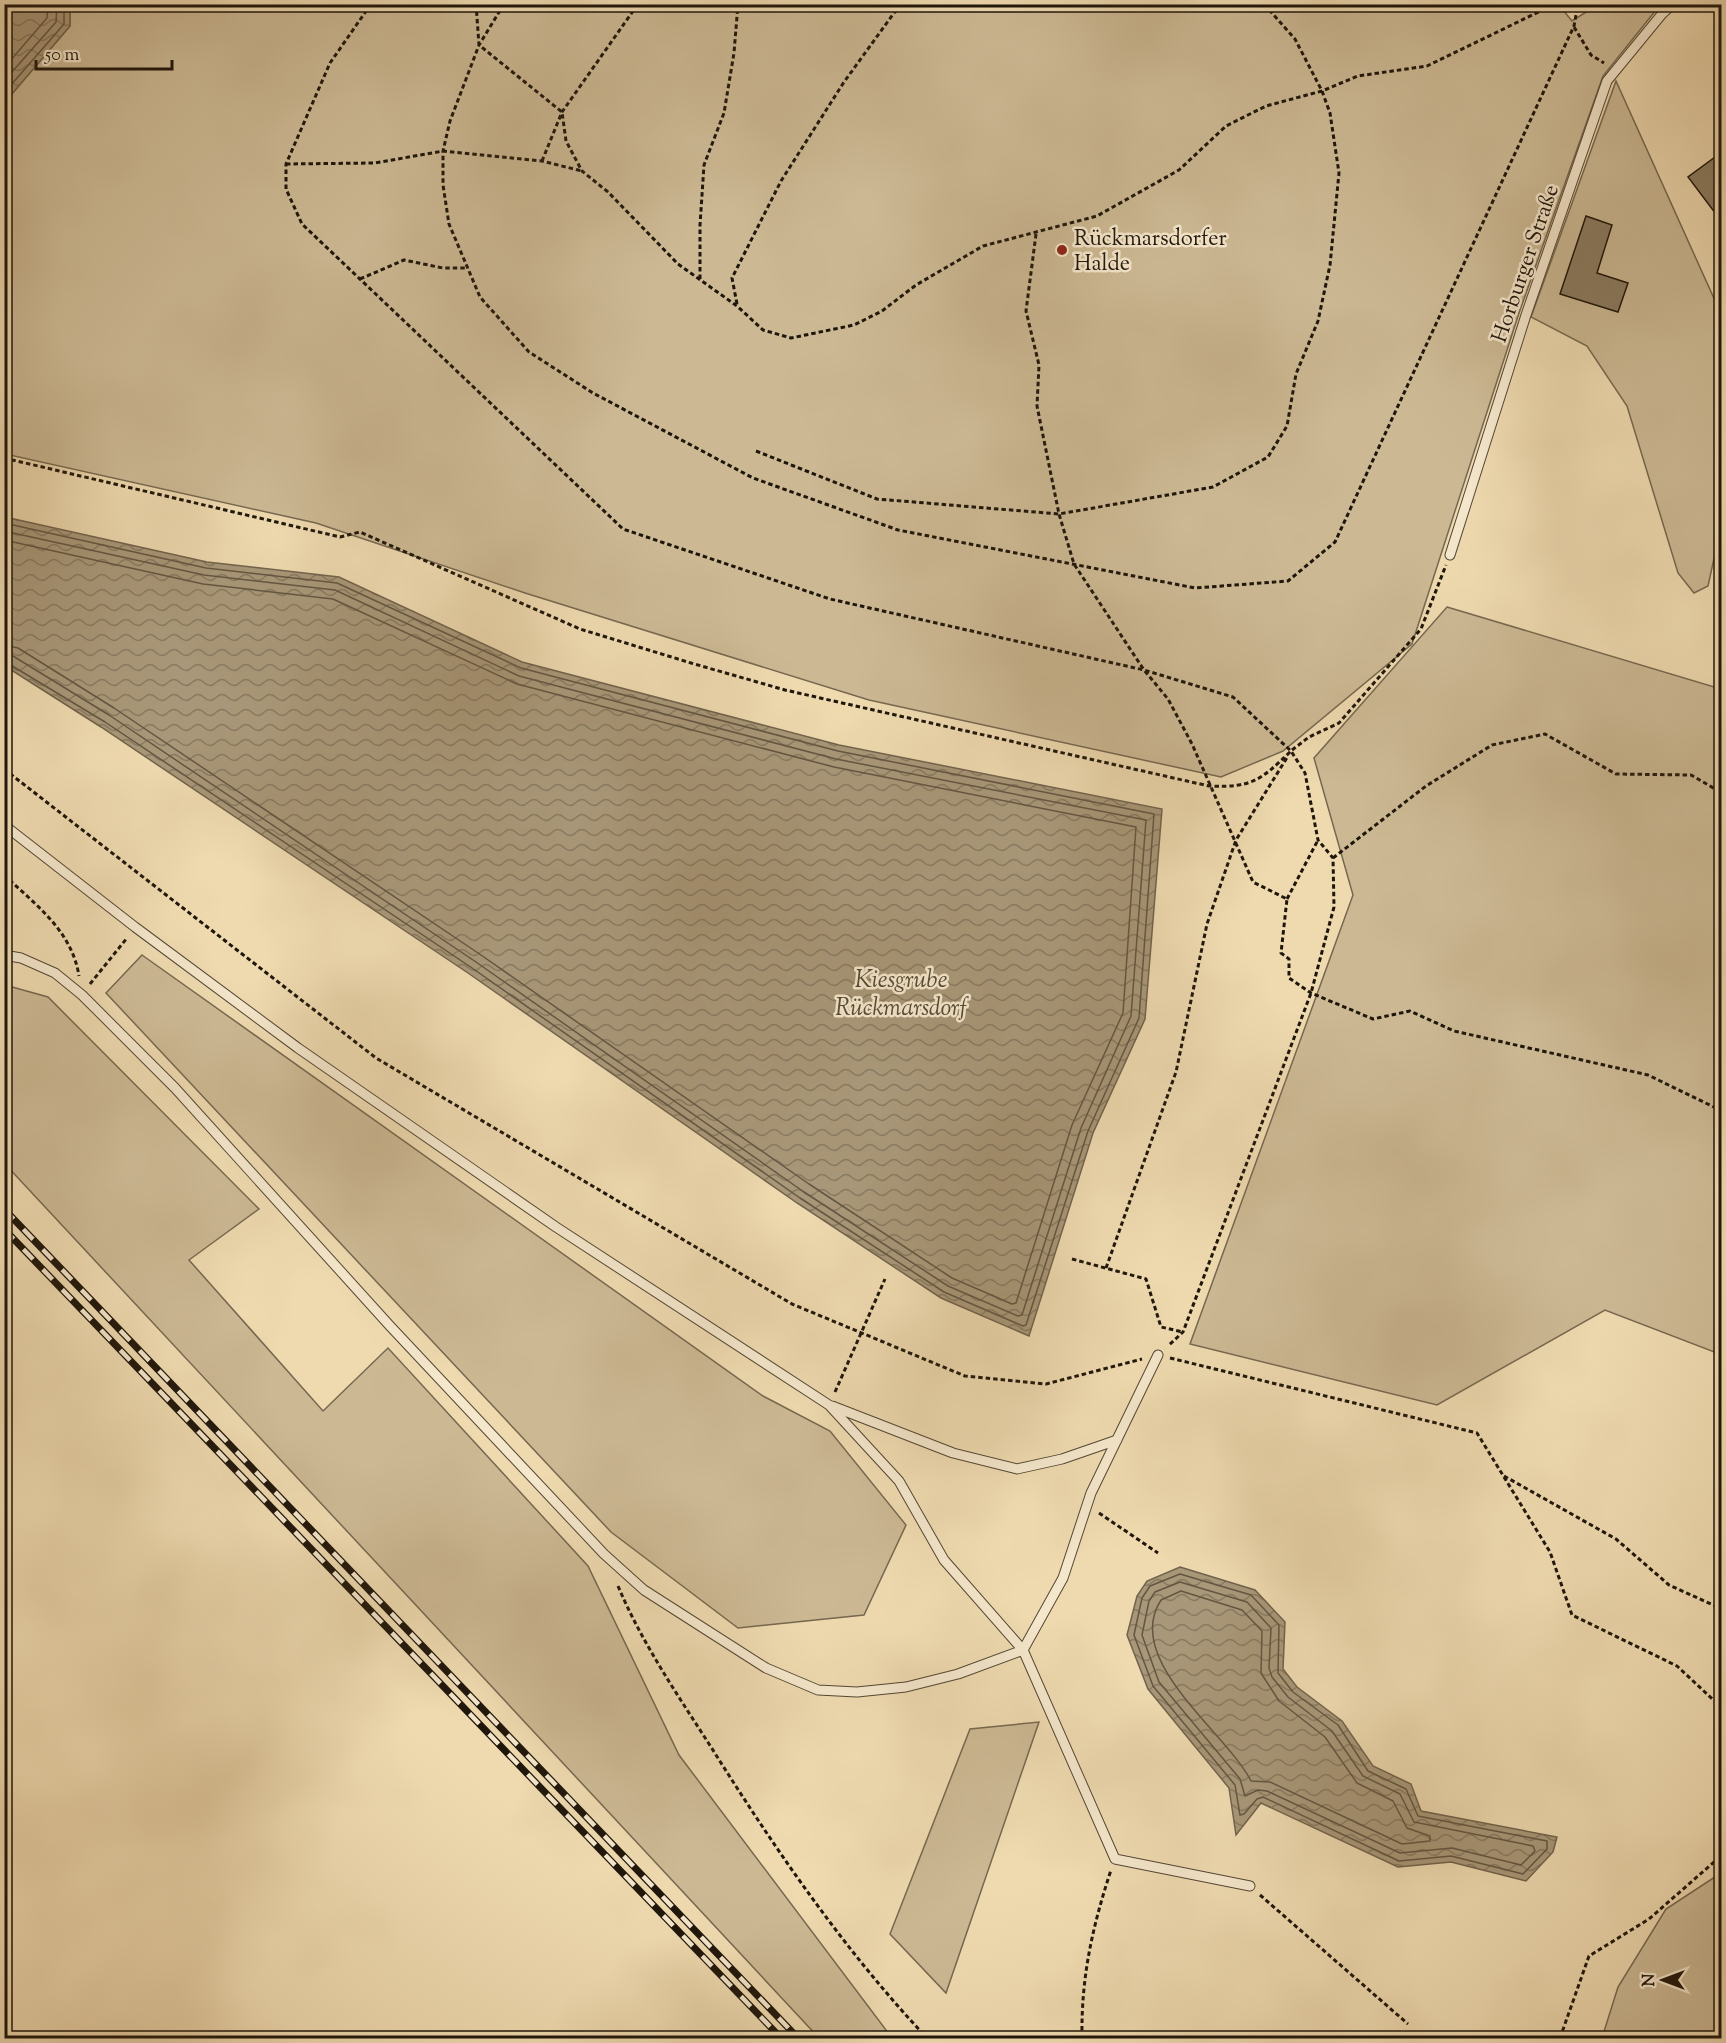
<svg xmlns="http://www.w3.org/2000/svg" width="1726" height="2043" font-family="'Sorts Mill Goudy',serif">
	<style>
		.grass { fill: #ccb994; stroke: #766850; stroke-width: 1.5 }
		.water { fill: url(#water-waves); stroke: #71634c; stroke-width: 1.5 }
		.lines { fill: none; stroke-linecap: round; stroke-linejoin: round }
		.shore { stroke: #645642; stroke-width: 1.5 }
		.building { fill: #8b7c61; stroke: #1f160b; stroke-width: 1.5 }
		.lane-casing { stroke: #534734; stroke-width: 11 }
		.path { stroke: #1f160b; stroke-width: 3; stroke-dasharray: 4.5 3; stroke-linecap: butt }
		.lane { stroke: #f5e7cc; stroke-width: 9 }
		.rail-casing { stroke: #1f160b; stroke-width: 7 }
		.rail { stroke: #f5e7cc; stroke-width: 4.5; stroke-dasharray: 14; stroke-linecap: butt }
		.poi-dot { fill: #8f2418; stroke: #f5e7cc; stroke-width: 2 }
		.labels { text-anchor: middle; stroke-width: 5; stroke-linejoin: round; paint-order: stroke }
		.poi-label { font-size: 22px; fill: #1f160b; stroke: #f5e7cc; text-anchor: start }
		.street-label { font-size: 22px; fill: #1f160b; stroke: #f5e7cc }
		.water-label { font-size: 24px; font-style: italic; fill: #564a37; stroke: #f5e7cc }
	</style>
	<defs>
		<pattern id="water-waves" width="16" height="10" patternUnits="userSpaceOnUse" patternTransform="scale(1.5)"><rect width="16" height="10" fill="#a89778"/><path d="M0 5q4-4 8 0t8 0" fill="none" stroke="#887a61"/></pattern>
	</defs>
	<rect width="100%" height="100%" fill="#efdab0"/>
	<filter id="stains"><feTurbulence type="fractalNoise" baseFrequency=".00333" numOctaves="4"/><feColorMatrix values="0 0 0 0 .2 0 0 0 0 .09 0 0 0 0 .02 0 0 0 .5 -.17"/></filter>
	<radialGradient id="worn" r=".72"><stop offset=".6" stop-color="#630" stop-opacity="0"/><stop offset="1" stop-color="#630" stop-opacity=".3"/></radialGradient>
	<path class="grass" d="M 1558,4 L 1572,21 L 1597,5 L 1660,5 L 1603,76 L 1519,313 L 1412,644 L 1283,751 L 1221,777 L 869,700 L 525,593 L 316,523 L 5,454 L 5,102 L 70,26 L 70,5 Z
		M 1616,81 L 1721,314 L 1722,541 L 1717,545 L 1708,586 L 1694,593 L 1678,573 L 1627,406 L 1587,346 L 1531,317 Z
		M 1447,607 L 1721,689 L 1722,1355 L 1605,1310 L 1437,1405 L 1190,1344 L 1353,895 L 1314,758 Z
		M 142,955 L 763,1396 L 830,1431 L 906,1525 L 864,1615 L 738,1628 L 611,1532 L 106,993 Z
		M 5,985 L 48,997 L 259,1209 L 189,1260 L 323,1411 L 388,1348 L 588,1566 L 679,1755 L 892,2038 L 819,2038 L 5,1164 Z
		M 1039,1722 L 946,1993 L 890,1934 L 970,1729 Z
		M 1721,1873 L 1721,2038 L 1602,2038 L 1618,1987 L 1666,1909 Z"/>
	<path class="water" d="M 5,4 L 70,5 L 70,26 L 5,102 Z
		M 5,517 L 207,562 L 339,577 L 522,662 L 839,745 L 1162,809 L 1145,1019 L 1093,1133 L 1029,1336 L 941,1298 L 797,1203 L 468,973 L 101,727 L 5,666 Z
		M 1180,1567 L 1255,1590 L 1285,1622 L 1283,1669 L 1297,1687 L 1342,1721 L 1373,1766 L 1411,1784 L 1421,1811 L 1557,1837 L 1553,1852 L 1526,1881 L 1451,1862 L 1398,1867 L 1261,1803 L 1236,1835 L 1229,1788 L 1148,1689 L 1127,1635 L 1137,1596 L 1147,1581 Z"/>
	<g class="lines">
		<path class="shore" d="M 4,68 L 47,18 L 48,4
			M 4,81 L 56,22 L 57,4
			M 4,93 L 64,24 L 64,4
			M 4,523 L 206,568 L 337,583 L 521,668 L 838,751 L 1154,814 L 1139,1018 L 1088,1131 L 1026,1325 L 1023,1326 L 944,1292 L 800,1198 L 472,968 L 105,722 L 4,661
			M 4,531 L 204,575 L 335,590 L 519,676 L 836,759 L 1146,820 L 1131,1016 L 1081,1128 L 1022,1315 L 1018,1316 L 948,1286 L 804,1192 L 476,962 L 109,715 L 13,656 L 4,654
			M 4,540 L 203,584 L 333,599 L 517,684 L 834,767 L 1136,827 L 1123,1013 L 1072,1125 L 1016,1303 L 1012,1304 L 952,1278 L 809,1184 L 481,955 L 114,708 L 18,648 L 4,645
			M 1180,1574 L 1251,1595 L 1279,1625 L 1278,1673 L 1293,1692 L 1338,1725 L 1368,1771 L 1406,1789 L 1418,1816 L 1547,1841 L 1547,1849 L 1523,1874 L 1451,1856 L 1399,1861 L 1263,1797 L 1257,1799 L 1244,1814 L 1240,1815 L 1235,1785 L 1153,1686 L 1134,1635 L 1142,1598 L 1150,1586 Z
			M 1180,1582 L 1247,1602 L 1271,1628 L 1269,1668 L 1272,1677 L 1288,1697 L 1332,1731 L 1363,1776 L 1400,1794 L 1414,1822 L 1533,1846 L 1535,1851 L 1521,1865 L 1452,1848 L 1400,1853 L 1267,1791 L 1258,1790 L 1245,1796 L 1240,1779 L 1159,1682 L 1142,1635 L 1149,1601 L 1155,1592 Z
			M 1181,1591 L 1242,1610 L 1262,1631 L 1261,1673 L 1279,1701 L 1325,1737 L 1357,1783 L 1393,1801 L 1407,1828 L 1430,1836 L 1430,1841 L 1402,1844 L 1270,1782 L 1251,1781 C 1226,1732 1122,1660 1161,1600 Z"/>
	</g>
	<path class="building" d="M 1722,152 L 1722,222 L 1688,177 Z
		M 1586,216 L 1612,225 L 1597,273 L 1628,283 L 1618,312 L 1560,294 Z"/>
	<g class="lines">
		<g class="lane-casing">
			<path id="lane" d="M 1450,555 L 1526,315 L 1607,81 L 1662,14 L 1673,4
				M 4,825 L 135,927 L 298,1048 L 556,1227 L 829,1405 L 899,1481 L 944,1560 L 1023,1650 L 1115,1859 L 1250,1886
				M 4,955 L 21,958 L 55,973 L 82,995 L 175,1088 L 390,1326 L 604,1554 L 644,1590 L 766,1668 L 818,1690 L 857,1692 L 906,1687 L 958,1674 L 1023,1650 L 1063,1578 L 1091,1493 L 1158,1355
				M 832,1406 L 953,1453 L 1017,1469 L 1062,1459 L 1117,1440"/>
		</g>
		<path class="path" d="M 371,4 L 330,63 L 286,164 L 286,189 L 302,224 L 623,529 L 830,599 L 1144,670 L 1233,697 L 1291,751 L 1305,773 L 1318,840 L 1333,858 L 1334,907 L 1311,993 L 1183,1332 L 1168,1346
			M 476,4 L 479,45 L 562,112 L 566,141 L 582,171 L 608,192 L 678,264 L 737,306 L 763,330 L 791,338 L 854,325 L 882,311 L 916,285 L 983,246 L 1097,216 L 1179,170 L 1226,126 L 1266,106 L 1322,91 L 1358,76 L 1427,66 L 1555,4
			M 504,4 L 479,45 L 450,121 L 443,151 L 443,185 L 449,224 L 480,297 L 529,352 L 593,393 L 753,478 L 898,530 L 1195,588 L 1288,581 L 1335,542 L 1574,26 L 1578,4
			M 1574,27 L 1591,55 L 1604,63
			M 542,161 L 562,112 L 638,4
			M 286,164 L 375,163 L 443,151 L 542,161 L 582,171
			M 1036,234 L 1026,311 L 1039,365 L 1037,406 L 1059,514 L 1074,564 L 1144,670 L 1168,699 L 1192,744 L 1253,882 L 1287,899 L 1281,953 L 1289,959 L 1289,978 L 1311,993 L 1373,1019 L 1410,1011 L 1454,1031 L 1648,1075 L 1722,1111
			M 360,279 L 404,260 L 443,268 L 467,268
			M 700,279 L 700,225 L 704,165 L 724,113 L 734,53 L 738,4
			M 737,304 L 732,278 L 781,181 L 844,82 L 894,13 L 904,4
			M 756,451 L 877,499 L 1059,514 L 1213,487 L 1268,457 L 1287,426 L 1296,374 L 1318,321 L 1330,265 L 1339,173 L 1330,113 L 1322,91 L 1295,39 L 1264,4
			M 4,458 L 340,537 L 360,532 L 580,629 L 691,663 L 785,690 L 1209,786 C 1252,788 1261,780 1291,751
			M 1292,750 L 1309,737 L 1339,723 L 1421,629 L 1446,565
			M 4,769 L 376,1058 L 792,1304 L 965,1376 L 1046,1384 L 1142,1359
			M 1333,858 L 1426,786 L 1492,745 L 1545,734 L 1616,774 L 1691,775 L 1722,793
			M 4,875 C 36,905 72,931 79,976
			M 1287,899 L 1318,840
			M 90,984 L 127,938
			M 1072,1259 L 1146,1279 L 1161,1327 L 1183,1332
			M 1106,1268 L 1176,1072 L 1207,924 L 1236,840 L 1288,756
			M 1170,1358 L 1477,1433 L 1550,1552 L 1572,1615 L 1677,1666 L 1722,1708
			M 835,1392 L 885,1279
			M 1504,1476 L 1616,1539 L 1669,1585 L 1722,1609
			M 1099,1513 L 1158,1553
			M 618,1586 C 642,1643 677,1694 711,1747 C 775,1849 844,1950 927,2038
			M 1260,1895 L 1408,2024
			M 1082,2038 C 1081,1978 1092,1928 1111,1870
			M 1560,2038 L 1589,1956 L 1649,1919 L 1722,1855"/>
		<use href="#lane" class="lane"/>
		<g class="rail-casing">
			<path id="rail" d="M 4,1209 L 798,2038
				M 4,1229 L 781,2038"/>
		</g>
		<use href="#rail" class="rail"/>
	</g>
	<circle class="poi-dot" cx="1062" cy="250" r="6"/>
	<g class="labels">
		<g class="poi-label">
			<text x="1074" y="245">Rückmarsdorfer<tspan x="1074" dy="25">Halde</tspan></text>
		</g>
		<g class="street-label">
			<text transform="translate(1524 263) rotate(-71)" y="8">Horburger Straße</text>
		</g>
		<g class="water-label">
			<text x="901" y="987">Kiesgrube<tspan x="901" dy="28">Rückmarsdorf</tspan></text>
		</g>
	</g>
	<rect width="1726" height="2043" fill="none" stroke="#efdab0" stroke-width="24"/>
	<rect x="6" y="6" width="1714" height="2031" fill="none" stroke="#1f160b" stroke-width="3"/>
	<rect x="12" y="12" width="1702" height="2019" fill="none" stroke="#1f160b" stroke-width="1.5"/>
	<g transform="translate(1663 1980) rotate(270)" stroke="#f5e7cc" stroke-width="4.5" paint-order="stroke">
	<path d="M0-4.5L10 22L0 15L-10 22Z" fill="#1f160b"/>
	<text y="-9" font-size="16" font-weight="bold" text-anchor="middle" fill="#1f160b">N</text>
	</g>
	<path d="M36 60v9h136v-9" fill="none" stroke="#1f160b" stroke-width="3"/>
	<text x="45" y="60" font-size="18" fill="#1f160b" stroke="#f5e7cc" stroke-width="4.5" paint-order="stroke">50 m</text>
	<rect width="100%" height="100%" filter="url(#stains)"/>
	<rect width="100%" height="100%" fill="url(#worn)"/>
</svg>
